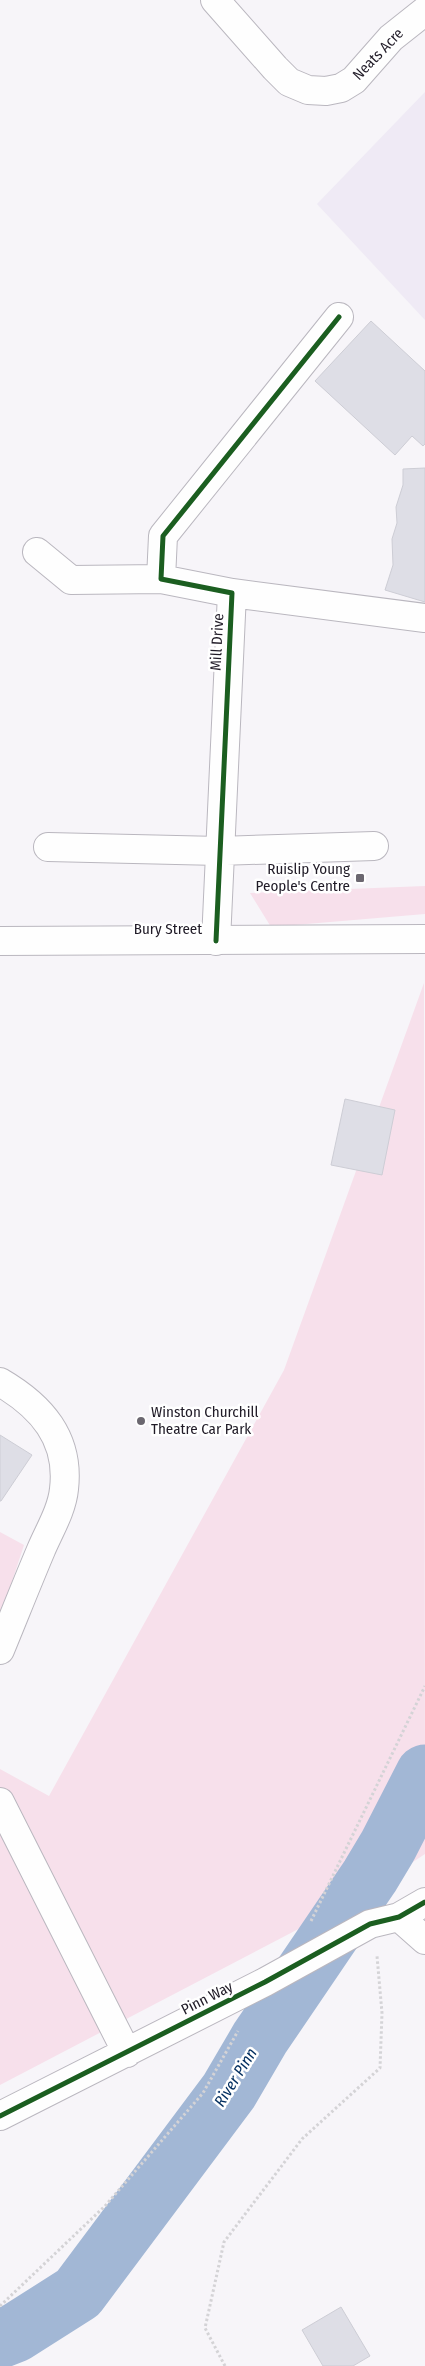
<svg xmlns="http://www.w3.org/2000/svg" width="425" height="2366" font-family="'Fira Sans Condensed',sans-serif">
	<style>
		.built { fill: #efeaf5 }
		.green { fill: #f7e0eb }
		.lines { fill: none; stroke-linecap: round; stroke-linejoin: round }
		.river { stroke: #a2b7d5; stroke-width: 59 }
		.building { fill: #dedee6; stroke: #cdcdd5 }
		.minor-casing { stroke: #bab7bf; stroke-width: 30 }
		.major-casing { stroke: #bab7bf; stroke-width: 30 }
		.path { stroke: #d4d3d6; stroke-width: 3; stroke-dasharray: 2.5 2.5; stroke-linecap: butt }
		.minor { stroke: #fefefe; stroke-width: 28 }
		.major { stroke: #fefefe; stroke-width: 28 }
		.cycleway-casing { stroke: #fff; stroke-width: 8 }
		.cycleway { stroke: #1b5e20; stroke-width: 5 }
		.poi-dot { fill: #6b6770; stroke: #fff; stroke-width: 2 }
		.labels { text-anchor: middle; stroke-width: 5; stroke-linejoin: round; paint-order: stroke }
		.street-label { font-size: 15px; fill: #201b27; stroke: #fff }
		.poi-label { font-size: 15px; fill: #201b27; stroke: #fff; text-anchor: end }
		.water-label { font-size: 16px; font-style: italic; fill: #022e5f; stroke: #fff }
	</style>
	<rect width="100%" height="100%" fill="#f7f5f9"/>
	<path class="built" d="M 425,92 L 425,320 L 317,204 Z"/>
	<path class="green" d="M 425,886 L 425,914 L 271,927 L 250,893 Z
		M 424,983 L 425,1774 L 388,1846 L 370,1876 L 329,1913 L 0,2085 L 0,1769 L 49,1796 L 284,1370 Z
		M 0,1532 L 24,1545 L 0,1618 Z
		M 425,1802 L 425,1854 L 381,1883 Z"/>
	<g class="lines">
		<path class="river" d="M 0,2339 L 15,2333 L 78,2293 L 229,2091 L 260,2038 L 370,1876 L 388,1846 L 425,1774"/>
	</g>
	<path class="building" d="M 371,321 L 425,371 L 425,444 L 423,446 L 412,436 L 395,455 L 315,381 Z
		M 425,468 L 425,602 L 385,590 L 393,565 L 392,539 L 397,523 L 396,507 L 403,485 L 403,469 Z
		M 345,1099 L 395,1110 L 382,1175 L 331,1165 Z
		M 0,1435 L 32,1455 L 1,1501 L 0,1501 Z
		M 341,2307 L 370,2356 L 353,2366 L 323,2366 L 302,2330 Z"/>
	<g class="lines">
		<g class="minor-casing">
			<path id="minor" d="M 215,0 L 275,68 L 289,82 L 308,90 L 326,91 L 341,88 L 354,80 L 391,38 L 425,11
				M 37,552 L 71,580 L 161,579
				M 232,593 L 425,618
				M 48,847 L 219,851 L 374,846
				M 216,941 L 232,593 L 161,579 L 163,536 L 339,317
				M 0,1382 C 41,1406 70,1438 64,1489 C 62,1510 49,1531 41,1550 C 27,1583 14,1616 0,1650
				M 0,1802 L 127,2053
				M 399,1917 L 425,1940
				M 0,2116 L 265,1982 L 370,1924 L 399,1917 L 425,1902"/>
		</g>
		<g class="major-casing">
			<path id="major" d="M 0,941 L 425,939"/>
		</g>
		<path class="path" d="M 311,1921 L 425,1686
			M 0,2306 L 105,2206 L 203,2093 L 238,2031
			M 225,2366 L 205,2328 L 224,2242 L 302,2139 L 380,2068 L 382,2013 L 377,1956"/>
		<use href="#minor" class="minor"/>
		<use href="#major" class="major"/>
		<g class="cycleway-casing">
			<path id="cycleway" d="M 216,941 L 232,593 L 161,579 L 163,536 L 339,317
				M 0,2116 L 265,1982 L 370,1924 L 399,1917 L 425,1902"/>
		</g>
		<use href="#cycleway" class="cycleway"/>
	</g>
	<g class="poi-dot">
		<rect x="355" y="873" width="10" height="10" rx="2.5"/>
		<circle cx="141" cy="1421" r="5"/>
	</g>
	<g class="labels">
		<g class="street-label">
			<text transform="translate(378 54) rotate(-46)" y="5">Neats Acre</text>
			<text transform="translate(217 642) rotate(-87)" y="5">Mill Drive</text>
			<text x="168" y="934">Bury Street</text>
			<text transform="translate(207 1998) rotate(-27)" y="5">Pinn Way</text>
		</g>
		<g class="poi-label">
			<text x="350" y="874">Ruislip Young<tspan x="350" dy="17">People's Centre</tspan></text>
			<text x="151" y="1417" text-anchor="start">Winston Churchill<tspan x="151" dy="17">Theatre Car Park</tspan></text>
		</g>
		<g class="water-label">
			<text transform="translate(235 2077) rotate(-58)" y="6">River Pinn</text>
		</g>
	</g>
</svg>
